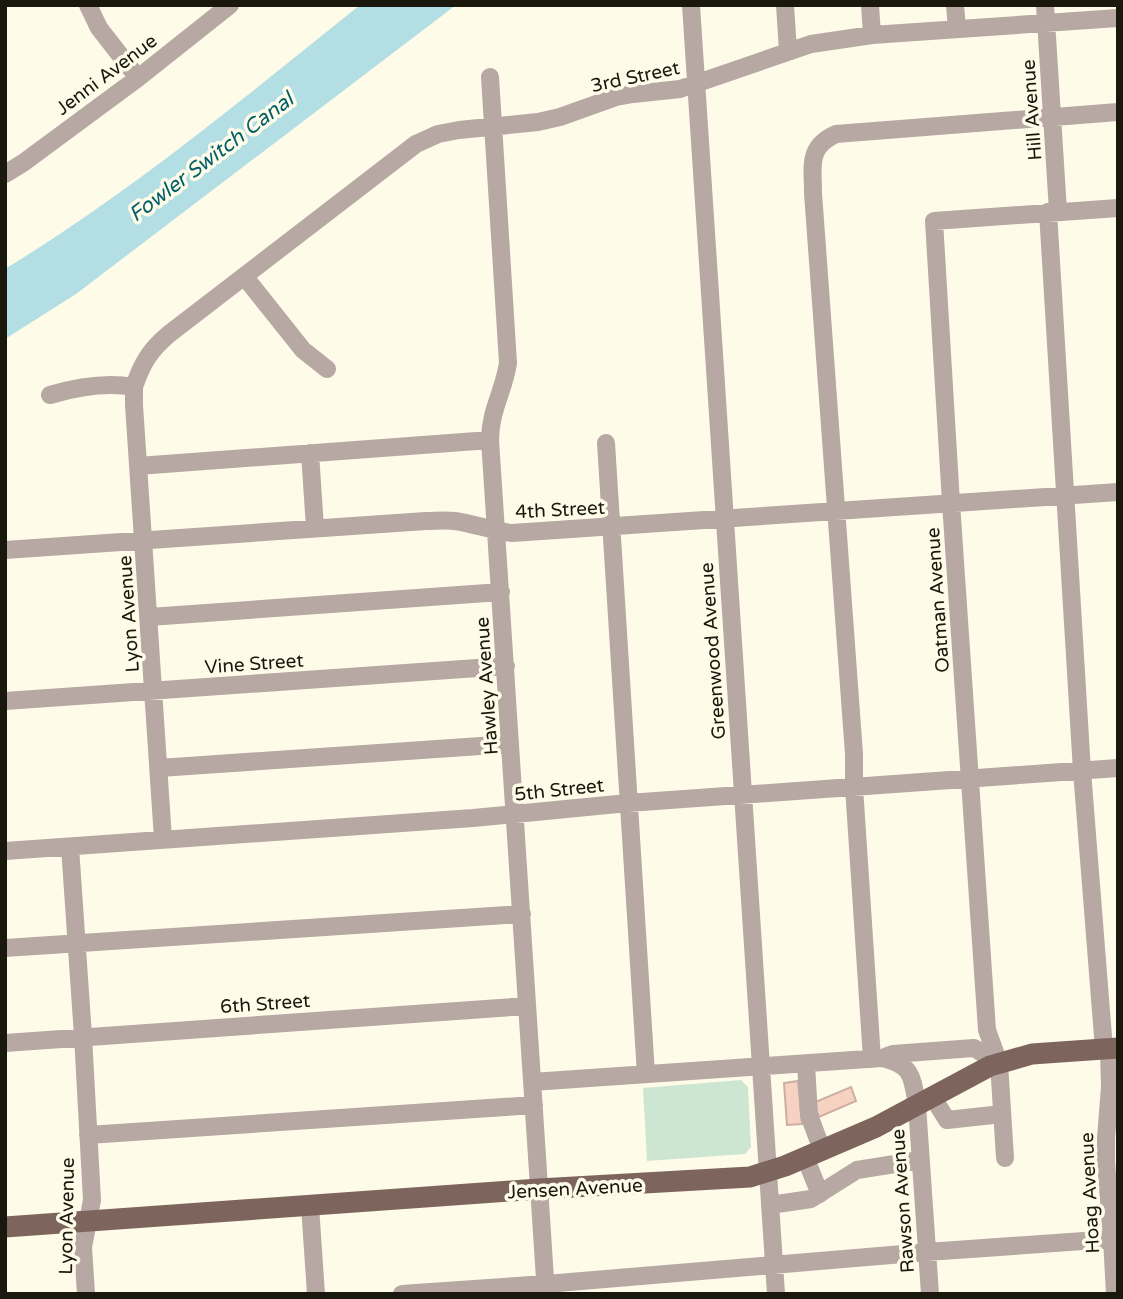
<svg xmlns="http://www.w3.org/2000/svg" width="1123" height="1299" font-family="'Varela Round',sans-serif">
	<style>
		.green { fill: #cde6d2 }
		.water { fill: #b2dee4 }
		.building { fill: #f6d2c2; stroke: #cdaea1; stroke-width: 2 }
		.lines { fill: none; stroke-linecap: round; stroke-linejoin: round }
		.minor { stroke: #b7a8a4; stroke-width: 18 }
		.major { stroke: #7d655d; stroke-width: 21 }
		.labels { text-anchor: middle; stroke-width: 7; stroke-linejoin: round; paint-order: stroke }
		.street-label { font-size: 19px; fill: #1a180d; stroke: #fefbe9 }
		.water-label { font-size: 21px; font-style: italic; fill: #005f69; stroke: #fefbe9 }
	</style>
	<rect width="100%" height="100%" fill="#fefbe9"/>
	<path class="green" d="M 741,1080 L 748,1087 L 751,1147 L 745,1154 L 647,1161 L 643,1088 Z"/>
	<path class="water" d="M 360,5 L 456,5 L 76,294 L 5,339 L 5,269 C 131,192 245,97 360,5 Z"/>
	<path class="building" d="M 798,1081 L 802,1124 L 787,1125 L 784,1083 Z
		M 851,1087 L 856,1101 L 819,1117 L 813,1103 Z"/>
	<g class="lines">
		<path class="minor" d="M 88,5 L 99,28 L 138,78
			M 691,5 L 776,1294
			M 785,5 L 788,51
			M 870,5 L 872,35
			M 955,5 L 957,29
			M 1045,5 L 1058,211
			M 490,77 L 508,363 C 504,391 490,410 490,440 L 546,1294
			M 5,174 L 23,163 L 138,78 L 230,5
			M 1048,212 L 1082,771 L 1104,1049
			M 244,276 L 303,350 L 327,369
			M 134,387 L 134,405 L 163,839
			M 50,395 C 77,387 106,382 134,387 C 142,363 150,350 169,334 L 416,144 L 438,134 L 459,130 L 538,122 L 560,117 L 616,97 L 633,94 L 680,89 L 811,44 L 872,35 L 1118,18
			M 606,443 C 620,653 632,864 646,1074
			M 310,453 L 315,528
			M 138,466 L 490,440
			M 5,550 L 426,521 C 435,521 445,520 455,521 C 475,524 493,531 512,533 L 1118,492
			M 149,617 L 501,592
			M 5,701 L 506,666
			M 159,768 L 510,744
			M 70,847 L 83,1036 L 92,1200 L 83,1247 L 86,1294
			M 5,851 L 473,818 L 628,803 L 1118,768
			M 5,948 L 522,914
			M 5,1043 L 527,1006
			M 1109,1049 L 1110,1087 L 1106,1138 L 1106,1162 L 1112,1239 L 1115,1294
			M 885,1057 L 893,1054 L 974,1048 L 999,1063
			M 872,1059 L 854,787 L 854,754 L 813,193 C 813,166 807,147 836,134 L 1118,112
			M 806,1064 L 809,1115 L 822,1150
			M 532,1082 L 882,1058 C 913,1065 912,1077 917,1105 L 930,1294
			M 932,1096 L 947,1120 L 1002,1114
			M 88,1135 L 534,1105
			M 805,1157 L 820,1194
			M 1005,1158 L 999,1063 L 987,1030 L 951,503 L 934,221 L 1118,208
			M 770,1205 L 811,1199 L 857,1170 L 920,1160
			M 310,1206 L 316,1294
			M 402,1294 L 546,1284 L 927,1252 L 1112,1239"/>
		<path class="major" d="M 5,1227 L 539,1189 L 750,1177 L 785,1166 L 876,1127 L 990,1066 L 1032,1054 L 1118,1048"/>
	</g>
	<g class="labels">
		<g class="street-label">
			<text transform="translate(106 74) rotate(-37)" y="7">Jenni Avenue</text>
			<text transform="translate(635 76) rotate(-12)" y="7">3rd Street</text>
			<text transform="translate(1031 110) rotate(-94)" y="7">Hill Avenue</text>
			<text transform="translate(560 509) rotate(-3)" y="7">4th Street</text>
			<text transform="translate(937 600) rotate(-94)" y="7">Oatman Avenue</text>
			<text transform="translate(128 614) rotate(-94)" y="7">Lyon Avenue</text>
			<text transform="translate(712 651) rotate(-94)" y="7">Greenwood Avenue</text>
			<text transform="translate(254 663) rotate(-4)" y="7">Vine Street</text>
			<text transform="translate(486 686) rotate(-94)" y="7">Hawley Avenue</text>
			<text transform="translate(559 789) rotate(-6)" y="7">5th Street</text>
			<text transform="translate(265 1003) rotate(-4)" y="7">6th Street</text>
			<text transform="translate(575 1188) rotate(-3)" y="7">Jensen Avenue</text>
			<text transform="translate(1089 1193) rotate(-93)" y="7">Hoag Avenue</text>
			<text transform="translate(902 1201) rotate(-94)" y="7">Rawson Avenue</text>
			<text transform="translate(66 1216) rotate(-89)" y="7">Lyon Avenue</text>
		</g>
		<g class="water-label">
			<text transform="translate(211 157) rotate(-37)" y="7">Fowler Switch Canal</text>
		</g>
	</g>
	<rect width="1123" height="1299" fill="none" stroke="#1a180d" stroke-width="14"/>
</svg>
